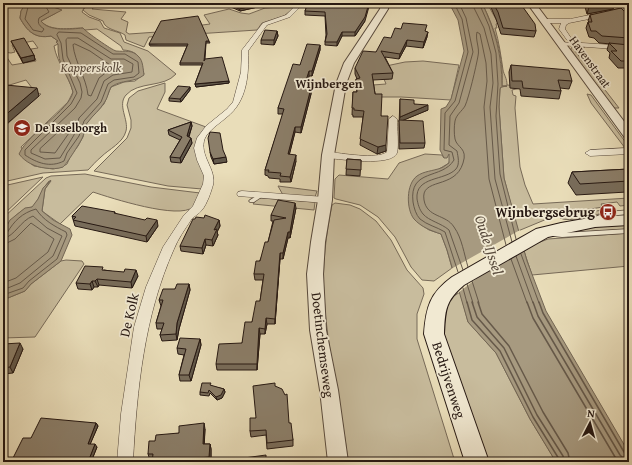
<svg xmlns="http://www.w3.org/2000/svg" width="632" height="465" font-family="'Gentium Book Plus',serif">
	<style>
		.green { fill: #c8bc9d; stroke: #776a58 }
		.water { fill: #a79a80; stroke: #736654 }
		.pier { fill: #e9ddb9 }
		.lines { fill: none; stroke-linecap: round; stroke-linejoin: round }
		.shore-far1 { stroke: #665949; stroke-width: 1 }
		.shore { stroke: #665949; stroke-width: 1.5 }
		.service-casing { stroke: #57493c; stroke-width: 1.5 }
		.minor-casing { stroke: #57493c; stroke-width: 1 }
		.tertiary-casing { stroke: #57493c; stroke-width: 2 }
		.secondary-casing { stroke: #261812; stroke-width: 2 }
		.service { fill: #f1e9d2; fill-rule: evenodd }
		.minor { fill: #f1e9d2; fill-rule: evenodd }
		.tertiary { fill: #f1e9d2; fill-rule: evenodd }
		.secondary { fill: #f1e9d2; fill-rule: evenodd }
		.wall { fill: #786c5a; stroke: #261812 }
		.shaded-wall { fill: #61584a; stroke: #261812 }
		.building { fill: #8b7e69; stroke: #261812 }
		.labels { text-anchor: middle; stroke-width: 3.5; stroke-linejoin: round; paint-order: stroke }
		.far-street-label { font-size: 12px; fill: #261812; stroke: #f1e9d2 }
		.far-poi-label { font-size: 12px; font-weight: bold; fill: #261812; stroke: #f1e9d2; text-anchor: start }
		.far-water-label { font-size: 13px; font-style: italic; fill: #5a4c3e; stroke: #f1e9d2 }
		.far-quarter-label { font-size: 13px; font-weight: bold; fill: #261812; stroke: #f1e9d2 }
		.poi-label { font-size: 14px; font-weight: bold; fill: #261812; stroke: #f1e9d2; text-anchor: end }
		.street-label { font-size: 14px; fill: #261812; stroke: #f1e9d2 }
		.water-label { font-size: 15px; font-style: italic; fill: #5a4c3e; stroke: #f1e9d2 }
	</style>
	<rect width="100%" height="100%" fill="#e9ddb9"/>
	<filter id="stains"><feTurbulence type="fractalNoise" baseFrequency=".005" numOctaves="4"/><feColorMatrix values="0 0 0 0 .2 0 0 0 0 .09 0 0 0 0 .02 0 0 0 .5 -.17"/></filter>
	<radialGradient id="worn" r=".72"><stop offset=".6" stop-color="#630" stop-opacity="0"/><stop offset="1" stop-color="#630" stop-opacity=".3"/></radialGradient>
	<path class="green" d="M 3,3 L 26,3 L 21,11 L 20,18 C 27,31 35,39 51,36 L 58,41 L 58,44 L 54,46 C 57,63 69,76 73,92 L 68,102 L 21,147 L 30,163 L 34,166 L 53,169 L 62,167 L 67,164 L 71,155 L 78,146 L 83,137 L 87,122 L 104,104 L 111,87 L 124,82 L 135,81 L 144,74 C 140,61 141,51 123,50 L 121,46 L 97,29 L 85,30 L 83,28 C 70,28 50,32 41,21 L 56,13 L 59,9 L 49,6 L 51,3 L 99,3 L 92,9 L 126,12 L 121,19 L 128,22 L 126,32 L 129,34 L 186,30 L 195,26 L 210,24 L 204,15 L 229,9 L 241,13 L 249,14 L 265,8 L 296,6 L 284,16 L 262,23 L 257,30 L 149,37 L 144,47 L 126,40 L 125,35 C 118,30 105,30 103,21 L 89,15 L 83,10 L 88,4 L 86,4 L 82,12 L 89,17 L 100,21 L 104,28 L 120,33 L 124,42 L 148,51 L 176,74 C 164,88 138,81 126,95 C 117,105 129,120 126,131 C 123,143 109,149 101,157 C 96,161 92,166 88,170 L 43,173 L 3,182 L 3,138 L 7,135 L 3,133 L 3,128 L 41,94 L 19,91 L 32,88 L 26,80 L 3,87 L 3,53 L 8,54 L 6,56 L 12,65 L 36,61 L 31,49 L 38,48 L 33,41 L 12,45 L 15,52 L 11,53 L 3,52 Z
		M 482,3 L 487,3 L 498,23 L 496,24 L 497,28 L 495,28 C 499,42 501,56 503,70 C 504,75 507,78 507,85 L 553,89 L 520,88 L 512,90 L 513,95 L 516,96 L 515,108 L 520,167 L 525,185 L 533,204 L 629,198 L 629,205 L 620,206 L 617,202 L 601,204 L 603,207 L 559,214 L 518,231 L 504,178 L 499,107 L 500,89 L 501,87 L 507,86 L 502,86 C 504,57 495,29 482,3 Z
		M 577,46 L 584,46 L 585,47 L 575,51 L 619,108 L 614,108 L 571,50 L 571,48 Z
		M 423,61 L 459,65 L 451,100 L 401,97 L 376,97 L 373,85 L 386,84 L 384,79 L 389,79 L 386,66 L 405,62 Z
		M 165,83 L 165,92 L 157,109 L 206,127 L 197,138 L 205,179 L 202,189 L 168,186 L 94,171 L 127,138 L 131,128 L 131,120 L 127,105 L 129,98 L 138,91 Z
		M 587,94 L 591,95 L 629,147 L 625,148 L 591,103 Z
		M 446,113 L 450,158 L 449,163 L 439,169 L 420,224 L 429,230 L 441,234 L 447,250 L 452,268 L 434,281 L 422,280 L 411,267 L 395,237 L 378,217 L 360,205 L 336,199 L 334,198 L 335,179 L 339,175 L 388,179 L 399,163 L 425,154 L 442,155 L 444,158 Z
		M 85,174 L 151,187 L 200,193 C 198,197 196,204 193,207 C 179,220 111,198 93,192 L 60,224 L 42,211 L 45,189 L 51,181 L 49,181 C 43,187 38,203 32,207 C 29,208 26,208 23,210 C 14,216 8,223 3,233 L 3,218 L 46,178 L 51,176 Z
		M 43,177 L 42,178 L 3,215 L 3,186 Z
		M 278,186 L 317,191 L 315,197 L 283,195 Z
		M 261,198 L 315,202 L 314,210 L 253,204 L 257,199 Z
		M 335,203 L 350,205 L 360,209 L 376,221 L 391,240 L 407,270 L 423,288 L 424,294 L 417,314 L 417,339 L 455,462 L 348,462 C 342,407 327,352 324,296 C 322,265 326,235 332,205 Z
		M 604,210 L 606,212 C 596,215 569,223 560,218 L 579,213 Z
		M 629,224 L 629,229 L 566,233 L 594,226 Z
		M 629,233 L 629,266 L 532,275 L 524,251 L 535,244 L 548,239 Z
		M 66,260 L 82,261 L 84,264 L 35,337 L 3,338 L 3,300 L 25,291 L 31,284 L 61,261 Z
		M 460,292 L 468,322 L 496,353 L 530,419 L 556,462 L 487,462 L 443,343 L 445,309 L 451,298 Z"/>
	<path class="water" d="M 26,3 L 51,3 L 50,6 L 62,10 L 41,21 C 49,32 71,29 83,28 C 86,32 112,50 116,51 C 125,52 132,49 139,57 C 143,61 143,69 144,75 C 134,83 122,79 111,87 C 108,92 108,98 104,103 C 100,110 93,115 88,122 C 84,126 85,131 83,136 C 82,140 66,165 63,167 C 58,169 51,169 45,168 C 35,167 25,162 19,154 C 29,132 69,111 73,92 C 68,73 57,67 58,44 L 56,42 L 58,41 L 51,36 C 35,39 27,31 20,18 L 21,11 Z
		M 449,3 L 482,3 C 495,30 502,55 502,86 L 507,86 L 501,87 L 500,89 L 499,107 L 504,178 L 527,261 L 546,311 L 629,453 L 629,462 L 556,462 L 530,419 L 496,353 L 468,322 L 447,250 L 441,234 C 432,231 421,227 414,219 C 406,209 406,184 417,176 C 424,171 433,171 441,168 C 444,167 446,165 449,163 L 449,154 L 447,158 L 444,158 L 440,150 L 441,109 L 446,107 L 451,99 L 464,51 L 458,20 Z
		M 51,180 L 45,189 L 42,211 L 53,220 L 70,229 L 72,235 L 61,261 L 31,284 L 25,291 L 3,300 L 3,233 L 10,220 L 25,208 L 32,207 L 38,199 L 43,188 Z"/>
	<path class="pier" d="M 520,230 L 525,250 L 480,276 L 458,293 L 451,269 Z"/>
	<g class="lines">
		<path class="shore-far1" d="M 29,3 L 25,19 L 33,30 L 42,32 L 44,29 C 40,26 37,24 39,18 L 49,12 L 46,7 L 46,3
			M 454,3 L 462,19 L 468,52 L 455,101 L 445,113 L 444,150 L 452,152 L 454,160 C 442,180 409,168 413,202 C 414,208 416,215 420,219 C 427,225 437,227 445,232 L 458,272
			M 459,3 L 466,18 L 473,52 L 459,103 L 450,116 L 449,145 L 457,151 C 458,157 460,164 456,169 C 445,181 415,176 417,199 C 418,204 419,209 423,214 C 429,221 441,223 449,230 L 463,270
			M 474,3 L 474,8 L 484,28 L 491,54 L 493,83 L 490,107 L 495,179 L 512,242
			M 479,3 L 489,26 L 496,53 L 498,84 L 496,116 L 500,174 L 516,239
			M 59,32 L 81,33 L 113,54 L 125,54 L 138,62 L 139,73 L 134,77 L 114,80 L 108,84 L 101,102 L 84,121 L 79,136 L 67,153 L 64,161 C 50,168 37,163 25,155 L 25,150 L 71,104 L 77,93 L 63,59 L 61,43 L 57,35 Z
			M 68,38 L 78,38 L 111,59 L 124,59 L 133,64 L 132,72 L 113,75 L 104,81 L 97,99 L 79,118 L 74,135 L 60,158 L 45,159 L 31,153 L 31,150 L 75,108 L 81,98 L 82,92 L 80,83 L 67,56 L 66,40 Z
			M 75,44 L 90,51 L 113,67 L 99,78 L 91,96 L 88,95 C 86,77 75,63 73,45 Z
			M 66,125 L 69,126 L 69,133 L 55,153 L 40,152 L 40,149 Z
			M 3,234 L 7,233 C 14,221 22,213 36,209 C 43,220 54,226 66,232 L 67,235 L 57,259 L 29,281 L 23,288 L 3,295
			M 3,239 C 16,235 20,221 33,216 L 47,228 L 62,236 L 53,256 L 20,283 L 3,290
			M 3,245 L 15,239 L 31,223 L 54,239 L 48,252 L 16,278 L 3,283
			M 521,254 L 539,303
			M 516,256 L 533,303
			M 511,259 L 527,303
			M 468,267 C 464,254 462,238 454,227 C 446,214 427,218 424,200 C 420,177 455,190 463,163 C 468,148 457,148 455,139 C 454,134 454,126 455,121 C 456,115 462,111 465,106 C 469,97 476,67 478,56 C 480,48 475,40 477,32 L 480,34 L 486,63 L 487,81 L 484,107 L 489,179 L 506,245
			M 472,281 L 479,303
			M 467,284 L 473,303
			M 463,288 L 467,303"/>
		<path class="shore" d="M 467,302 L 472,320 L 500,351 L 533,417 L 559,459 L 559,462
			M 472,302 L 477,317 L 504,348 L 537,415 L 563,456 L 564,462
			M 478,302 L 482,314 L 509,346 L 543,412 L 568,453 L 570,462
			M 527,302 L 533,318 L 618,462
			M 533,302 L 538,316 L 620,455 L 624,459 L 629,459
			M 539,302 L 543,313 L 624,452 L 629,454"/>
		<g class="service-casing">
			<path id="service" d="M 261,193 L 263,194 L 264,195 L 263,196 L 254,202 L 250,202 L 249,201 L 250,200 Z
				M 629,210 L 629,214 L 608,216 L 592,222 L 589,220 L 590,219 L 607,212 Z
				M 629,229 L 629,233 L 562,237 L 553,236 L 550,234 L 553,232 L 562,233 Z"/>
		</g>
		<g class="minor-casing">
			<path id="minor" d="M 298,3 L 304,3 L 290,17 L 267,25 L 248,51 C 249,75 247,101 227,117 C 220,123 209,130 205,138 C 198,155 217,169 213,185 C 211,192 207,204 202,210 C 199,214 194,216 191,220 C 185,229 178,239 174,249 C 144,316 137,389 133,462 L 117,462 L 121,414 L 134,327 L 146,287 L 163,247 L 184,215 L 193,206 L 203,184 L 204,176 L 197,160 L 194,148 L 197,138 L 206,126 L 227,109 L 233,102 L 241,72 L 242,50 L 263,23 L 286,15 Z
				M 629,7 L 629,11 L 569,23 L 566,25 L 565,29 L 571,38 L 582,43 L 629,46 L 629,50 L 559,45 L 558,44 L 561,42 L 571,43 L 567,40 L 559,29 L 561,23 L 545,23 L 542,21 L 545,19 L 570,19 Z
				M 393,116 L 397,119 C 397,127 399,146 397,153 C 391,167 340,159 328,158 L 323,155 L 328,152 C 342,153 376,160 387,152 L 389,119 Z
				M 629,148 L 629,154 L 590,156 L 585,153 L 590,150 Z
				M 242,191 L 325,197 L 330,200 L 325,203 L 238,196 L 237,194 L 238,192 Z"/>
		</g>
		<g class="tertiary-casing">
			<path id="tertiary" d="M 381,3 L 389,3 L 388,9 L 354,63 L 346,84 L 334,155 L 332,200 L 325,242 L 323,274 L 326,330 L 338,390 L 348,462 L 328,462 L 320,390 L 310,330 L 307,274 L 311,242 L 318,200 L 322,155 L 336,84 L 344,63 L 380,9 Z
				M 527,3 L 535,3 L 629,128 L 629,139 L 625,138 Z"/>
		</g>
		<g class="secondary-casing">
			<path id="secondary" d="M 629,215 L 629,225 L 595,227 L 548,237 L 464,285 C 445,301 445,311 444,334 L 489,462 L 465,462 L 424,334 C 426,307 430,293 452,277 L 536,229 L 561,223 L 595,217 Z"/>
		</g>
		<use href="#service" class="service"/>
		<use href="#minor" class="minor"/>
		<use href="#tertiary" class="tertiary"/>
		<use href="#secondary" class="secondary"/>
	</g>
	<path class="wall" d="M 222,3 L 286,3 L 286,4 L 271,5 L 271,4 L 240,11 Z
		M 308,3 L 365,21 L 355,36 L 342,36 L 337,46 L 325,45 L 325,42 L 326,35 L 325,16 L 305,15 L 305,11 Z
		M 489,3 L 520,3 L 536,31 L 534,37 L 501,34 L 496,19 Z
		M 550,3 L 615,3 L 613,9 L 587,14 L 585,7 L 553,6 Z
		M 625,12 L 629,13 L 629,68 L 618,68 L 609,58 L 610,53 L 607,50 L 609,43 L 612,44 L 599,43 L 594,38 L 589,37 L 586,28 L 588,22 L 589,22 L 588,21 L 590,15 Z
		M 277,31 L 278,36 L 274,45 L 261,44 L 261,40 Z
		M 426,31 L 427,37 L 423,48 L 406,46 L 399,59 L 385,57 L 393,73 L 392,79 L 373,80 L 375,94 L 381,116 L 386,151 L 377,154 L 360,145 L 363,117 L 353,117 L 353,115 L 352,115 L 353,92 L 357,92 L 356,85 L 356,79 L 357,79 L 355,74 L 355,68 L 376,52 L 391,38 Z
		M 11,41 L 34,55 L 35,60 L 23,63 L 13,45 Z
		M 209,41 L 210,43 L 206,43 L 205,59 L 229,81 L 229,83 L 196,87 L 195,84 L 202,65 L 180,65 L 180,63 L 187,46 L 150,46 L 149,44 Z
		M 320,45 L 320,50 L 312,76 L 309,76 L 306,88 L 311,88 L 311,94 L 301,133 L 295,132 L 289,155 L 296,161 L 291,182 L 280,182 L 280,179 L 269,178 L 268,176 L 265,175 L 265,170 L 283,114 L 278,114 L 278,108 L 300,65 Z
		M 511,65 L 572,81 L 569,89 L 560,88 L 561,91 L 559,99 L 521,96 L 520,89 L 510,88 L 509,72 Z
		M 190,87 L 190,90 L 181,102 L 169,101 L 169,98 Z
		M 400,99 L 414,104 L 428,110 L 403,120 L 425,143 L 424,148 L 399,149 L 399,125 Z
		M 191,122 L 192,126 L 189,137 L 192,143 L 181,163 L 171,162 L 170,157 L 180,140 L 169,135 L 168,130 Z
		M 210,152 L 227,162 L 214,164 L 211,157 Z
		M 347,159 L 361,160 L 360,176 L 346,175 Z
		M 629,169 L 629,189 L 627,192 L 576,195 L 568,183 L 572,172 Z
		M 296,208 L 290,238 L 288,238 L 283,259 L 280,259 L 275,324 L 267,324 L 265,334 L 260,334 L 257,370 L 217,370 L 216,364 L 242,343 L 252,322 L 260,301 L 263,280 L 255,280 L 254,274 L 268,242 L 273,221 L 271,221 L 271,215 Z
		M 115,212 L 115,214 L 158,226 L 147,242 L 75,226 L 72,216 Z
		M 219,220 L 220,226 L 217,232 L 218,235 L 213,246 L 206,245 L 203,254 L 181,251 L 180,246 Z
		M 104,270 L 138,276 L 132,288 L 99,285 L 98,287 L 94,287 L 92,290 L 78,289 L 76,283 Z
		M 189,284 L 190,290 L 179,329 L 177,340 L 162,341 L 160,335 L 162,329 L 157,329 L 156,323 L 161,306 L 159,300 L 175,289 Z
		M 200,339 L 201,345 L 191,381 L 180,381 L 179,375 L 184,355 L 178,354 L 177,348 Z
		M 3,344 L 23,349 L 13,373 L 3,374 Z
		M 211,386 L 224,389 L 225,392 L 222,398 L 217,400 L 210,393 L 209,396 L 200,395 L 200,392 Z
		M 275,386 L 289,423 L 293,440 L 293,446 L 267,449 L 266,435 L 251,437 L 250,431 L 256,418 Z
		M 96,423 L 98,426 L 90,444 L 97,447 L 91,462 L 14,462 L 12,460 L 31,438 Z
		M 205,429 L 204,444 L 210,444 L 211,449 L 211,462 L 152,462 L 152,460 L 150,460 L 148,454 L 155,441 L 179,433 Z"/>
	<path class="shaded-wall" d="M 264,3 L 271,3 L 271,4 L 240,11 L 239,9 Z
		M 369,3 L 370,3 L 365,21 L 355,36 L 355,32 Z
		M 608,3 L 615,3 L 613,9 L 587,14 L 589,7 Z
		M 277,31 L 278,36 L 274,45 L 274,40 Z
		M 342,32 L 342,36 L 337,46 L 337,42 Z
		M 428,32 L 427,37 L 423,48 L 424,42 Z
		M 407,40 L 406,46 L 399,59 L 400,54 Z
		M 320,45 L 320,50 L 312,76 L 312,71 Z
		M 34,55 L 35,60 L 23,63 L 21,58 Z
		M 309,71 L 309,76 L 304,93 L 304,87 Z
		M 229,81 L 229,83 L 196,87 L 195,84 Z
		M 190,87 L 190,90 L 181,102 L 180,99 Z
		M 37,88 L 39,96 L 3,127 L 3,117 Z
		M 311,88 L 311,94 L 301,133 L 301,127 Z
		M 428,105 L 428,110 L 399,122 L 400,117 Z
		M 191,122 L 192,126 L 187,141 L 187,136 Z
		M 295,127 L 295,132 L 288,160 L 288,154 Z
		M 191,138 L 192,143 L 181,163 L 180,158 Z
		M 386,145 L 386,151 L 377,154 L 378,147 Z
		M 296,155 L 296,161 L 291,182 L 290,177 Z
		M 226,157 L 227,162 L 214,164 L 213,159 Z
		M 295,203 L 296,208 L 290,238 L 290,232 Z
		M 157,220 L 158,226 L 147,242 L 146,236 Z
		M 219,220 L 220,226 L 217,232 L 218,235 L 213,246 L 212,240 L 214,230 Z
		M 288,232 L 288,238 L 283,259 L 283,253 Z
		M 205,239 L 206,245 L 203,254 L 202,248 Z
		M 280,253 L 280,259 L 275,324 L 275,319 Z
		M 136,270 L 138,276 L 132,288 L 131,282 Z
		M 97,279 L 99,285 L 98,287 L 95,281 Z
		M 92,281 L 94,287 L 92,290 L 90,284 Z
		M 189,284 L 190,290 L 179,329 L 177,340 L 176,334 L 177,323 Z
		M 266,318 L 267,324 L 265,334 L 265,329 Z
		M 259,328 L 260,334 L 257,370 L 257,364 Z
		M 200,339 L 201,345 L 191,381 L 189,375 Z
		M 20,343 L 23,349 L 13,373 L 10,367 Z
		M 224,389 L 225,392 L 222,398 L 217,400 L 216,397 Z
		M 96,423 L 98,426 L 89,447 L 88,444 Z
		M 204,423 L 205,429 L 204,450 L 203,444 Z
		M 95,444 L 97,447 L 91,462 L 88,462 Z
		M 210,444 L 211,449 L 211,462 L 209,457 Z"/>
	<path class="building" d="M 226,3 L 264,3 L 239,9 Z
		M 308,3 L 369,3 L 365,17 L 355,32 L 342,32 L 337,42 L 325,42 L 327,34 L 325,12 L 305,11 Z
		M 493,3 L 520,3 L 535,24 L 536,31 L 503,28 L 498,12 Z
		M 588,3 L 608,3 L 589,7 Z
		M 621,8 L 625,12 L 629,13 L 629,38 L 602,36 L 596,31 L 591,31 L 588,22 L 592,22 L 590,15 Z
		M 198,16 L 209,41 L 206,41 L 204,61 L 205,59 L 222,57 L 229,81 L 195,84 L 203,63 L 180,63 L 188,44 L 149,44 L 161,21 Z
		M 403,23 L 427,25 L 425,31 L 428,32 L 424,42 L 407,40 L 400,54 L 381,51 L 393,73 L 372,74 L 375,94 L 382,94 L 381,116 L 388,116 L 386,145 L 378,147 L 360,139 L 364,111 L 354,110 L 354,108 L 352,108 L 353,92 L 357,92 L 356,79 L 360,78 L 355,68 L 363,51 L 376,52 L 384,37 L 391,38 L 395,28 L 401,29 Z
		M 265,30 L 277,31 L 274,40 L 261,40 Z
		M 24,38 L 34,55 L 21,58 L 11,41 Z
		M 609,43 L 629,45 L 629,61 L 621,61 L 611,51 L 617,51 Z
		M 307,44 L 320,45 L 312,71 L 309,71 L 304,87 L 311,88 L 301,127 L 295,127 L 288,154 L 296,155 L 290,177 L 280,176 L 281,173 L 268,172 L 269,170 L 265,170 L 284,109 L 278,108 L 293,64 L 300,65 Z
		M 511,65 L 569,70 L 572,81 L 558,80 L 561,91 L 523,88 L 522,81 L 512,81 Z
		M 6,85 L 37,88 L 3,117 L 3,87 Z
		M 178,86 L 190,87 L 180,99 L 169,98 Z
		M 400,99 L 414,100 L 414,104 L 428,105 L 400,117 Z
		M 399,120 L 423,121 L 425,143 L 400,143 Z
		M 191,122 L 187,136 L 191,138 L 180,158 L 170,157 L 182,137 L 168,130 Z
		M 210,132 L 220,133 L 223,150 L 226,157 L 213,159 L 210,152 L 208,138 Z
		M 347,159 L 361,160 L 361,170 L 346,169 Z
		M 629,169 L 629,181 L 580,184 L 572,172 Z
		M 278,200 L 295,203 L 290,232 L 288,232 L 283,253 L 280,253 L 275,319 L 266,318 L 265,329 L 259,328 L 257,364 L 216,364 L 219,344 L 242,343 L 245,322 L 252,322 L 256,301 L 260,301 L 264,274 L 254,274 L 256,261 L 260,261 L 265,242 L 268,242 L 274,220 L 286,218 L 271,215 Z
		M 82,206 L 115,212 L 114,213 L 145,220 L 147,218 L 157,220 L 146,236 L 73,220 L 76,217 L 72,216 Z
		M 205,215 L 219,220 L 214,230 L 217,229 L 212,240 L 205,239 L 202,248 L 180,246 L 193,219 L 195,219 L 196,217 L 204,218 Z
		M 85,266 L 103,267 L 102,270 L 124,272 L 125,269 L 136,270 L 131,282 L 97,279 L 95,281 L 92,281 L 90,284 L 76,283 Z
		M 177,284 L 189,284 L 177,323 L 176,334 L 160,335 L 164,323 L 156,323 L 163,300 L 159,300 L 163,289 L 175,289 Z
		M 180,338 L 200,339 L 189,375 L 179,375 L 186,349 L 177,348 Z
		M 20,343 L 10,367 L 3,368 L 3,344 Z
		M 202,383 L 211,383 L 210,385 L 224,389 L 221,395 L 216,397 L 209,390 L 208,393 L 200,392 Z
		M 275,383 L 275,386 L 282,389 L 285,395 L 287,394 L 289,423 L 291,423 L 293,440 L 267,443 L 266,430 L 250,431 L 250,418 L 256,418 L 253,386 Z
		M 41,418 L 96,423 L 88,444 L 95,444 L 88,462 L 37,462 L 12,460 L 23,438 L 31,438 Z
		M 204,423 L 203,444 L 210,444 L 209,457 L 189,459 L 189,462 L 152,462 L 153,454 L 148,454 L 149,441 L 155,441 L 156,435 L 179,433 L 179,426 Z
		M 266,455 L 266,462 L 237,462 L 237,459 Z"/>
	<defs>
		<g id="school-disc" transform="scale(0.9)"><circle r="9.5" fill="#8f2418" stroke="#f1e9d2"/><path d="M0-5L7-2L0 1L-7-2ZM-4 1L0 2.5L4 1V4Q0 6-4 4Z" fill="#fff"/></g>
		<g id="bus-disc" transform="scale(0.9)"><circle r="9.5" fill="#8f2418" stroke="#f1e9d2"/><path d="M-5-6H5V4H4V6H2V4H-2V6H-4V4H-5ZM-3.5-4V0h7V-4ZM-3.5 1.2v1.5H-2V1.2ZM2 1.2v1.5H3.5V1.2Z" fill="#fff"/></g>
	</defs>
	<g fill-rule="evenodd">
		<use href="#school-disc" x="22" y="128"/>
		<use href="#bus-disc" x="608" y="212"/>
	</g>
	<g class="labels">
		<g class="far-street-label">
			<text transform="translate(590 62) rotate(54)" y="4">Havenstraat</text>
		</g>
		<g class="far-poi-label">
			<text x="35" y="132">De Isselborgh</text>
		</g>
		<g class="far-water-label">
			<text x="91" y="72">Kapperskolk</text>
		</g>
		<g class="far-quarter-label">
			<text x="329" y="88">Wijnbergen</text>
		</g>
		<g class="poi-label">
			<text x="595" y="217">Wijnbergsebrug</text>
		</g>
		<g class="street-label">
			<text transform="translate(129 315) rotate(-77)" y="5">De Kolk</text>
			<text transform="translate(323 345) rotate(83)" y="5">Doetinchemseweg</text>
			<text transform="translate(449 380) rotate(72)" y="5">Bedrijvenweg</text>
		</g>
		<g class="water-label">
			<text transform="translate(489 245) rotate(72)" y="5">Oude IJssel</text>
		</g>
	</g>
	<rect width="632" height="465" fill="none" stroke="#e9ddb9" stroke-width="16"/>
	<rect x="4" y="4" width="624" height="457" fill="none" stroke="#261812" stroke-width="2"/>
	<rect x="8" y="8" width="616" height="449" fill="none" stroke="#261812"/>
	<g transform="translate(590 423) rotate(6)" stroke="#f1e9d2" stroke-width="3" paint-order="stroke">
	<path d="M0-3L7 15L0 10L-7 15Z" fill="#261812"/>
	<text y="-6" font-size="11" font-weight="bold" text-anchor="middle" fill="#261812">N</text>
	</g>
	<rect width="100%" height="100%" filter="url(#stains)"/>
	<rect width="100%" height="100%" fill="url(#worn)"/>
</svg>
